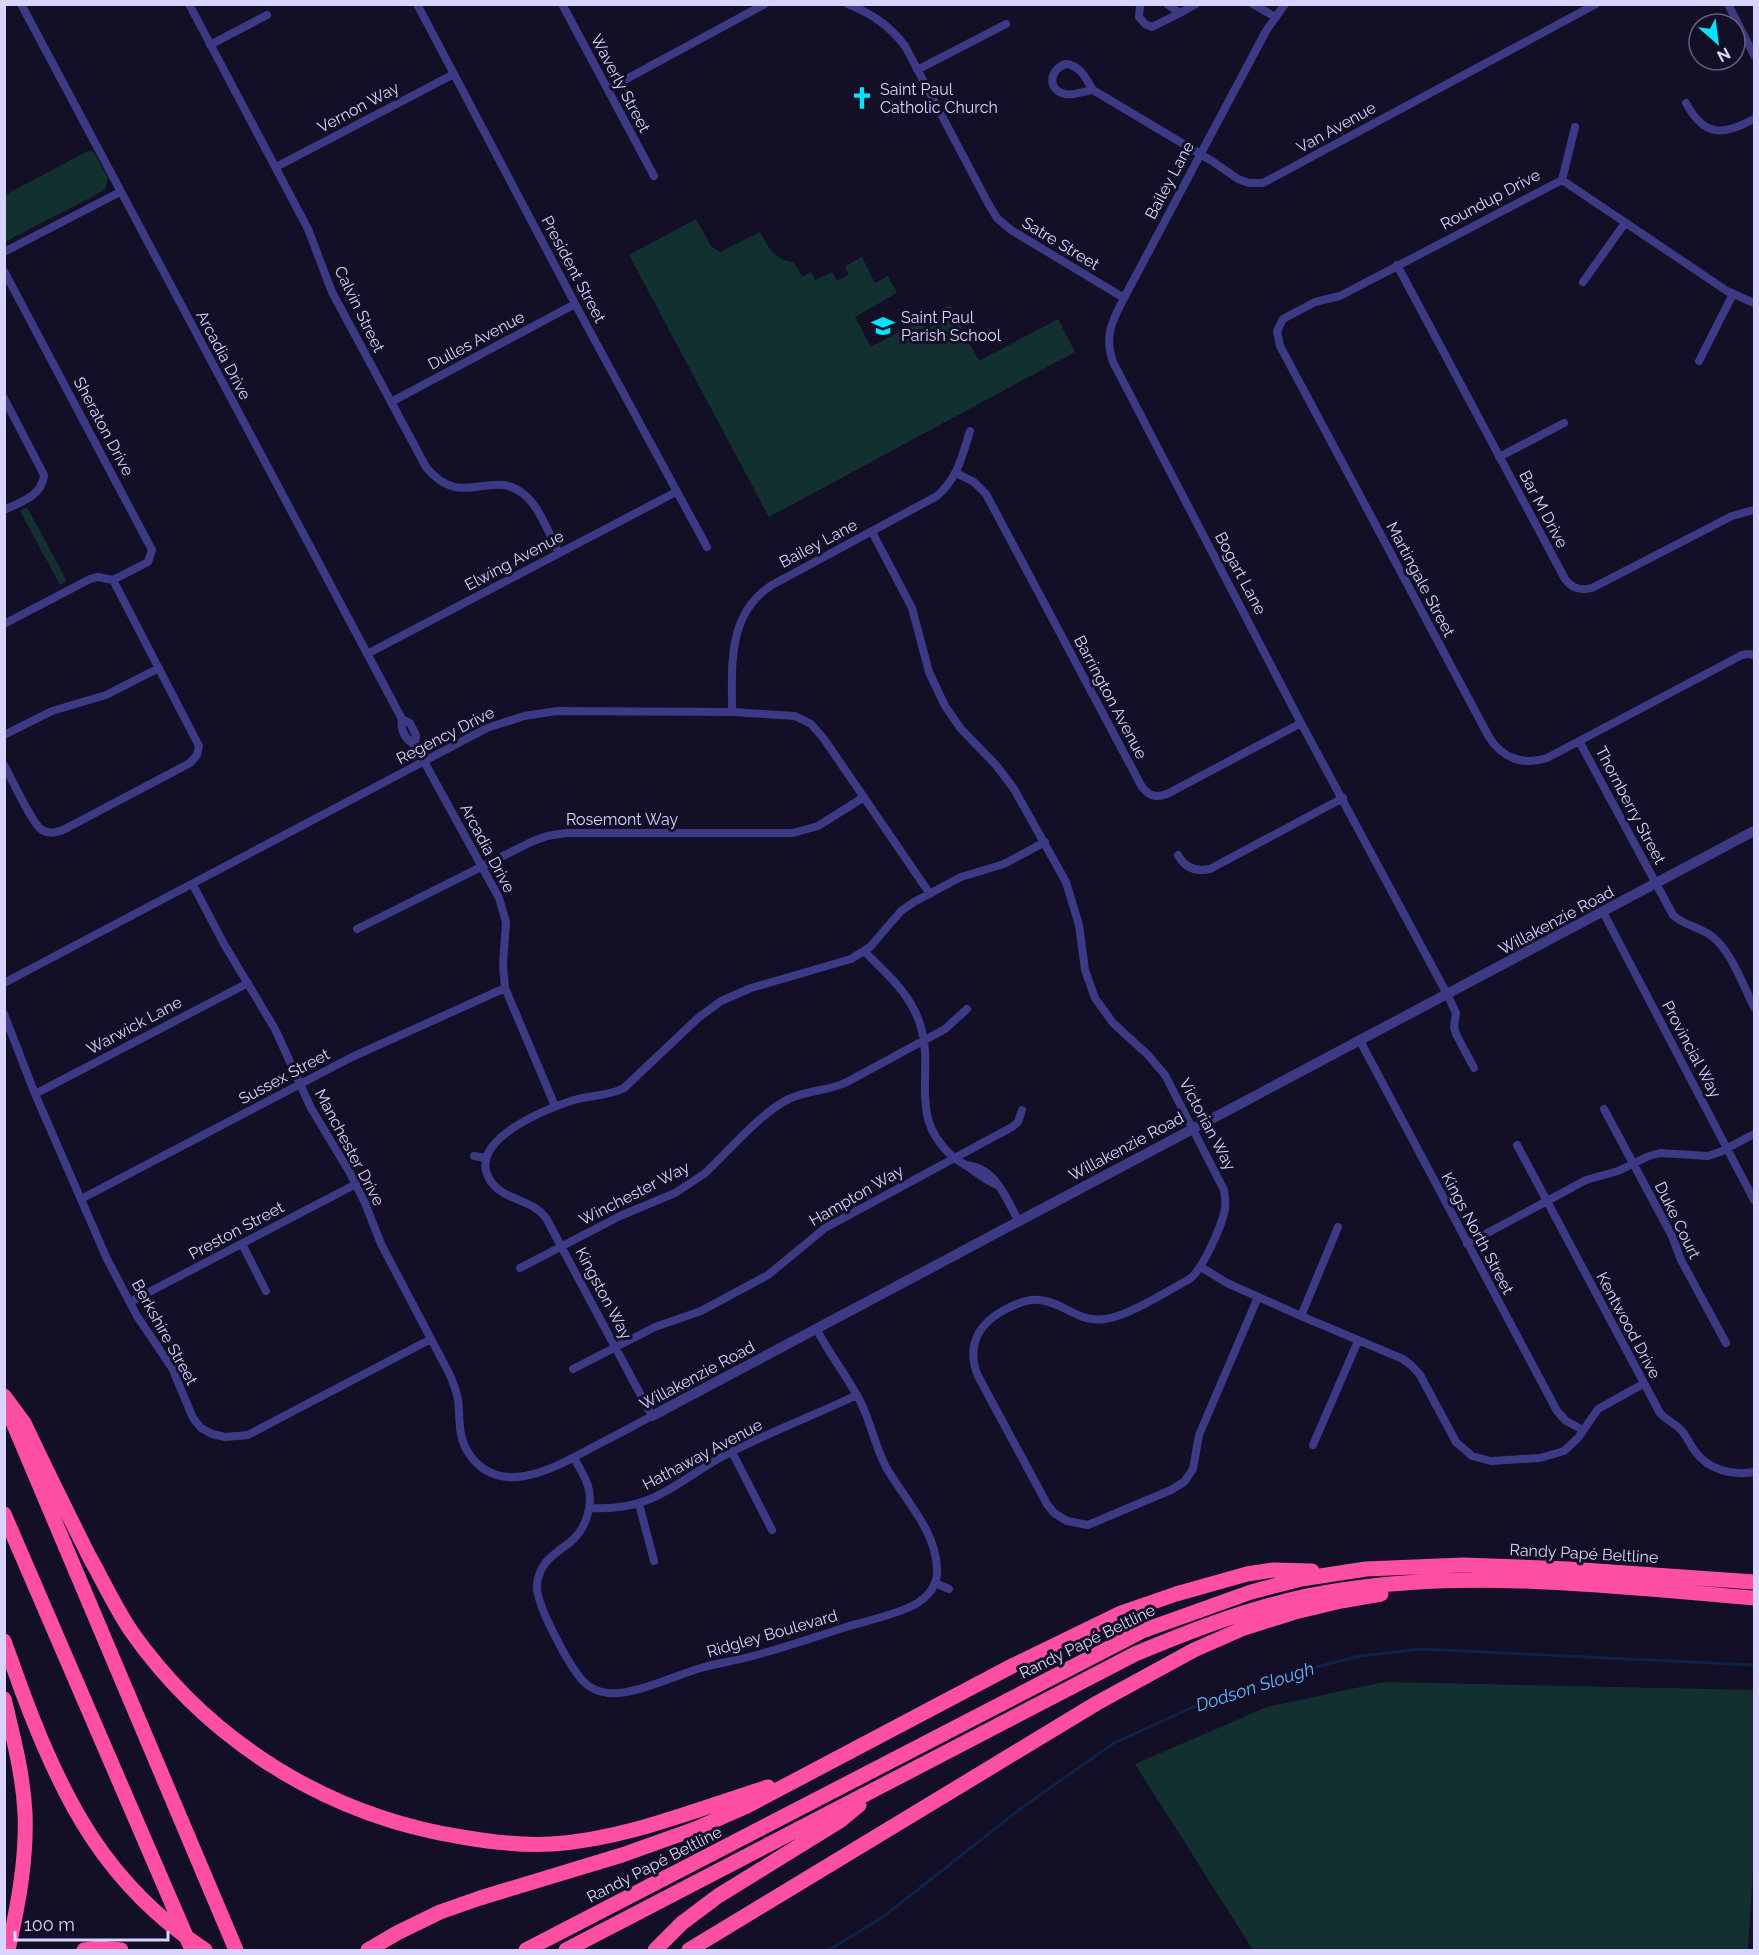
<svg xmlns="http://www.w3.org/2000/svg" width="1759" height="1955" font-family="Raleway,sans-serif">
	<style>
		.green { fill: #12302f }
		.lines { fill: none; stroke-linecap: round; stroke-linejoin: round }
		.stream { stroke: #0c2248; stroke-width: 3 }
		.minor { stroke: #3d3a85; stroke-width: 8 }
		.tertiary { stroke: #3d3a85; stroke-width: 10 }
		.motorway { stroke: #ff4fa3; stroke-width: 15 }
		.motorway-bridge { stroke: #ff4fa3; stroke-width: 15 }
		.labels { text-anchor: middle; stroke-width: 6; stroke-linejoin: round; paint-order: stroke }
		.street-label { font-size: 16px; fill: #d9d4ff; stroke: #130f26 }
		.poi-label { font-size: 16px; fill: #d9d4ff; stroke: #130f26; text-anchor: start }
		.water-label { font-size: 18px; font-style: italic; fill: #62b6ff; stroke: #130f26 }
	</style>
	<rect width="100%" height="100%" fill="#130f26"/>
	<path class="green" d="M 88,151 L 94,152 L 108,178 L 105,190 L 5,242 L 5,195 Z
		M 696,219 L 711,246 L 720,252 L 760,232 C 768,247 775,261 794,262 L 802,277 L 811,272 L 815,280 L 832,272 L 837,281 L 849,275 L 845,266 L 862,257 L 875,283 L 888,276 L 897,293 L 855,317 L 871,347 L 950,305 L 979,361 L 1058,319 L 1075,352 L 769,517 L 629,255 Z
		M 27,507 L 67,581 L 60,585 L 20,511 Z
		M 1384,1682 L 1754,1690 L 1754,1854 L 1748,1950 L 1253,1950 L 1135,1764 L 1267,1707 Z"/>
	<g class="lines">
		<path class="stream" d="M 829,1950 L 883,1917 L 1020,1809 L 1114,1743 L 1215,1697 L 1275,1677 L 1361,1656 L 1421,1649 L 1754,1665"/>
		<path class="minor" d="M 21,4 L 402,719 C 400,731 405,739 415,745 L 499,898 L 506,922 L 503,965 L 505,988 L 555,1106
			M 189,4 L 308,229 L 332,292 L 426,467 C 463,513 492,464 527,497 C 540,509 550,536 559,553
			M 417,4 L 581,315 L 707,547
			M 562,4 L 654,176
			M 848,4 C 872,14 889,25 905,46 L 989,205 L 997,218 L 1011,230 L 1124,298
			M 1140,4 L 1139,17 L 1145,24 L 1152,27 L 1180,13 L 1167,4
			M 1253,4 L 1275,17
			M 1285,4 L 1266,31 L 1124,298 C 1112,321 1104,336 1113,362 L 1301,723 L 1447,994 L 1456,1013 L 1454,1027 L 1456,1034 L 1474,1068
			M 1728,4 L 1754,55
			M 1180,13 L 1196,4
			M 210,45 L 267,15
			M 1066,64 C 1080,65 1086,79 1093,90 C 1085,91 1073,96 1065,94 C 1046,90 1050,68 1066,64 Z
			M 917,70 L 1006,24
			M 608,89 L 765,4
			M 1093,90 L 1212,161 L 1238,179 L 1249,183 L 1263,183 L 1596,4
			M 1686,103 C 1704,137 1723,136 1754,119
			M 276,167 L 454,74
			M 1562,180 L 1575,127
			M 4,252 L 120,192
			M 1397,265 L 1565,579 C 1572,589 1581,591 1592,588 L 1732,516 L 1754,510
			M 4,271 L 152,550 L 148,562 L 113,580
			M 1583,282 L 1625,223
			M 1754,303 L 1727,291 L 1562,180 L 1340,296 L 1315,302 L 1283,319 L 1277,331 L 1280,346 L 1489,737 C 1502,758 1523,766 1547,758 L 1742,655 L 1749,654 L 1754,655
			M 1699,361 L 1733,294
			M 4,398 L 44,475 C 42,496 21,502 4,510
			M 391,402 L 575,304
			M 1499,457 L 1564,423
			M 956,473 L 974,482 L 986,494 L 1142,787 C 1149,796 1156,798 1167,794 L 1301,723
			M 872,532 L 912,608 L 929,672 L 945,706 L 961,729 L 996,765 L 1014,789 L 1066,882 L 1079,925 L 1085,970 L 1095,998 L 1113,1023 L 1148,1055 L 1165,1075 L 1224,1190 C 1225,1196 1226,1202 1225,1209 C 1222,1225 1202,1272 1188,1280 C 1165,1292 1129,1316 1105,1319 C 1077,1323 1064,1302 1039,1300 C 1028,1299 1018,1303 1008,1308 C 980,1322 965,1344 978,1376 L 1047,1504 L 1054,1513 L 1067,1521 L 1088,1525 L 1171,1490 L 1184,1482 L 1193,1469 L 1199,1435 L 1258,1297
			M 4,624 L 90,579 L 98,577 L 113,580 L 199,746 L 197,755 L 190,763 L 65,829 C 58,832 50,835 42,830 C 32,824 11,777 4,765
			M 367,654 L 676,492
			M 732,712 C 732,665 727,614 772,585 L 937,496 C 958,478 962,456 970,431
			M 402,719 L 410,723 L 416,735 L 415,745
			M 4,735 L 52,711 L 106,695 L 159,668
			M 1579,741 L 1673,915 C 1683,925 1699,927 1710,935 C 1730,948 1743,985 1754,1007
			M 1178,855 C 1185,868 1196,872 1210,869 L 1343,798
			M 193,885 L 224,944 L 275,1029 L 311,1108 L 350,1173 L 365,1203 L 381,1244 L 449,1373 C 453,1382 456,1390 458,1399 C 460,1416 458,1434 466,1449 C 496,1501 553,1469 591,1448 C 611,1438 632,1427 652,1416 L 546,1218 C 532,1199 506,1201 492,1183 C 461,1142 546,1109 574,1100 C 591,1095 609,1096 624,1088 L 698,1018 L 721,1001 L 751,988 L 851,959 L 870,947 L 901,911 L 914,902 L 961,877 L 1004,864 L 1045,842
			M 1603,912 L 1754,1200
			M 357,929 L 531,842 L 547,836 L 566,833 L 793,833 L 818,826 L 864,797
			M 865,952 C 887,974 910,993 920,1024 C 936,1073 906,1116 953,1157 C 956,1160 961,1162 964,1164 C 977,1173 984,1180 999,1186
			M 4,983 L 487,728 L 524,716 L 557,711 L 732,712 L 795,716 L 811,724 L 824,739 L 930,894
			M 4,1014 L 35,1094 L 107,1259 L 137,1316 L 172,1368 L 193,1418 L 201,1428 L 212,1434 L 225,1437 L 248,1435 L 431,1339
			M 1359,1039 L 1557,1411 L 1566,1421 L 1583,1430
			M 35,1094 L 248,983
			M 1604,1109 L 1672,1236 L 1681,1260 L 1726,1343
			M 1517,1145 L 1660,1413 C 1666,1420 1676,1424 1682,1431 C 1687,1437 1690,1445 1695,1451 C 1708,1470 1733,1476 1754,1472
			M 474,1156 L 486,1158
			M 965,1165 C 995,1167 1005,1196 1018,1220
			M 81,1199 L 352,1057 L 505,988
			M 242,1244 L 266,1291
			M 1467,1244 L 1586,1180 L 1618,1171 L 1649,1156 L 1660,1153 L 1708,1156 L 1720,1152 L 1754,1134
			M 1201,1267 L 1227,1283 L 1301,1316 L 1338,1227
			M 520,1268 L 620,1216 L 675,1193 L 704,1174 C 727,1153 761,1112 789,1099 C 807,1090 829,1091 847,1082 L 945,1029 L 967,1009
			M 130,1302 L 356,1184
			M 1301,1316 L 1403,1359 L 1412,1366 L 1420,1375 L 1456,1442 L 1472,1456 L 1491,1461 L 1540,1458 L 1564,1451 L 1578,1438 L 1598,1409 L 1643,1384
			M 573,1369 L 655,1327 L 701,1311 L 768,1275 L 825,1228 L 1012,1127 L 1018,1122 L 1022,1110
			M 1313,1445 L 1358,1341
			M 732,1452 L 772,1530
			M 574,1458 C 579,1467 585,1476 588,1486 C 594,1506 585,1531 569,1543 C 553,1555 539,1563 537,1585 C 535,1603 570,1668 584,1682 C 590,1688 599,1692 608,1693 C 634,1696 678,1674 704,1667 C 719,1663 734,1661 749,1657 C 783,1648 816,1637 849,1626 C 871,1620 894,1615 914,1605 C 928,1597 938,1586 937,1569 C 936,1530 904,1499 886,1467 C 875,1446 871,1423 861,1403 C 848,1377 829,1354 816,1328
			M 639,1504 L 654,1561
			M 590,1508 C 657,1512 677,1479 731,1452 C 772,1431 815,1415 857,1395
			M 935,1583 L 949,1589"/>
		<path class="tertiary" d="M 652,1416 C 1019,1220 1387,1026 1754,831"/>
		<path class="motorway" d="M 4,1396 L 24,1423 C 45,1468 67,1512 89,1556 C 103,1581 115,1607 131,1631 C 209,1742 328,1816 462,1837 C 491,1842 522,1846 552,1844 C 627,1839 697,1809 768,1787
			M 6,1406 L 236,1950
			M 4,1514 L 192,1950
			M 4,1641 L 22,1691
			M 4,1699 C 13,1736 23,1774 25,1813 C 27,1858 18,1906 8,1950
			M 84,1950 L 99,1948 L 121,1950
			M 368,1950 L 397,1933 L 440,1912 L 480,1898 L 622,1855 L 695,1829 L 745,1807 L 1012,1666 L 1121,1613 L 1176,1594 L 1247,1574 L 1273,1570 L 1312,1571
			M 526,1950 L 1142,1631 L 1251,1592 L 1301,1579 L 1366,1569 L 1463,1565 L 1569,1569 L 1754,1582
			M 566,1950 L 1135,1654 C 1202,1626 1270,1600 1342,1590 C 1477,1569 1620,1587 1754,1598
			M 655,1950 L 682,1923 L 718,1896 L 841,1820 L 859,1805
			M 689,1950 L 1097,1703 L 1194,1650 L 1244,1628 L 1295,1612 L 1341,1601 L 1381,1594"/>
		<path class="motorway-bridge" d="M 22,1691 C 62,1799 106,1885 205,1950"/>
	</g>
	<defs>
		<g id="church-bare" transform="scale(1.8)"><path d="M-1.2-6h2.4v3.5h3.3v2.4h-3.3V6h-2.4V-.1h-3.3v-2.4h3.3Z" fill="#00e5ff" stroke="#130f26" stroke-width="2.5" paint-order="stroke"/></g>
		<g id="school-bare" transform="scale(1.8)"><path d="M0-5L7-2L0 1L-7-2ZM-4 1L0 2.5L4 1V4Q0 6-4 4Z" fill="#00e5ff" stroke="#130f26" stroke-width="2.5" paint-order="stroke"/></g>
	</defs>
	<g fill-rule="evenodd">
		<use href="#church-bare" x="862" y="98"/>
		<use href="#school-bare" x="883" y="326"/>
	</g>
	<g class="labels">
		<g class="street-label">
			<text transform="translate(621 83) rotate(62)" y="6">Waverly Street</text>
			<text transform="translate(358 107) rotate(-28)" y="6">Vernon Way</text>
			<text transform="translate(1336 127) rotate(-29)" y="6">Van Avenue</text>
			<text transform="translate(1169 180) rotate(-62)" y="6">Bailey Lane</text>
			<text transform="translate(1490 199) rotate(-28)" y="6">Roundup Drive</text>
			<text transform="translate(1061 243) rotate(31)" y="6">Satre Street</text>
			<text transform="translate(574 269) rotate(62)" y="6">President Street</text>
			<text transform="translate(360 309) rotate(64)" y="6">Calvin Street</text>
			<text transform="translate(476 340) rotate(-28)" y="6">Dulles Avenue</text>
			<text transform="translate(224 355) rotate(62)" y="6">Arcadia Drive</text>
			<text transform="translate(104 426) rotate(62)" y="6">Sheraton Drive</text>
			<text transform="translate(1544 509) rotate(62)" y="6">Bar M Drive</text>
			<text transform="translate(818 543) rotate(-28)" y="6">Bailey Lane</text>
			<text transform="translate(514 560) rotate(-28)" y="6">Elwing Avenue</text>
			<text transform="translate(1241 573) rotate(62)" y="6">Bogart Lane</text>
			<text transform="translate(1421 579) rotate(62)" y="6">Martingale Street</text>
			<text transform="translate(1111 697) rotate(62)" y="6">Barrington Avenue</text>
			<text transform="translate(445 735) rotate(-27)" y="6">Regency Drive</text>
			<text transform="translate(1631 805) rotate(62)" y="6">Thornberry Street</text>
			<text x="622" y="825">Rosemont Way</text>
			<text transform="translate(488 848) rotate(62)" y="6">Arcadia Drive</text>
			<text transform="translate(1556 920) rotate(-28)" y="6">Willakenzie Road</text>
			<text transform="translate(134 1025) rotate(-28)" y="6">Warwick Lane</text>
			<text transform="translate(1692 1049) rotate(62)" y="6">Provincial Way</text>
			<text transform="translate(284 1076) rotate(-28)" y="6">Sussex Street</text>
			<text transform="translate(1208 1124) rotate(62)" y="6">Victorian Way</text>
			<text transform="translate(1126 1146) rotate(-28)" y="6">Willakenzie Road</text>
			<text transform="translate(350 1147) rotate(62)" y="6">Manchester Drive</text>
			<text transform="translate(634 1193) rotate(-27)" y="6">Winchester Way</text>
			<text transform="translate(856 1195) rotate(-30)" y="6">Hampton Way</text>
			<text transform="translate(1678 1220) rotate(64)" y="6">Duke Court</text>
			<text transform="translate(236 1230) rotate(-28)" y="6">Preston Street</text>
			<text transform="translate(1478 1233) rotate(62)" y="6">Kings North Street</text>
			<text transform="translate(604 1293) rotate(62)" y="6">Kingston Way</text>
			<text transform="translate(1629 1325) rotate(62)" y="6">Kentwood Drive</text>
			<text transform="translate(165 1332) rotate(61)" y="6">Berkshire Street</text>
			<text transform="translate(697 1375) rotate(-28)" y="6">Willakenzie Road</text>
			<text transform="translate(702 1454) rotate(-28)" y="6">Hathaway Avenue</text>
			<text transform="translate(1584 1553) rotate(3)" y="6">Randy Papé Beltline</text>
			<text transform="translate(772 1633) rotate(-16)" y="6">Ridgley Boulevard</text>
			<text transform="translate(1087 1641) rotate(-26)" y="6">Randy Papé Beltline</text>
			<text transform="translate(654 1864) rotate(-27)" y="6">Randy Papé Beltline</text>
		</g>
		<g class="poi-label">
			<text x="880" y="95">Saint Paul<tspan x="880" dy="18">Catholic Church</tspan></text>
			<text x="901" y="323">Saint Paul<tspan x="901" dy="18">Parish School</tspan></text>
		</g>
		<g class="water-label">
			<text transform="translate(1255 1687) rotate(-18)" y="6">Dodson Slough</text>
		</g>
	</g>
	<rect width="1759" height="1955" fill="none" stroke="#d9d4ff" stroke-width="12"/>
	<g transform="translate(1717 42) rotate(152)"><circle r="28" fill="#130f26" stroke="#625e7d" stroke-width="1.5"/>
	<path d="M0-4.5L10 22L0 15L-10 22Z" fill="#00e5ff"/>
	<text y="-9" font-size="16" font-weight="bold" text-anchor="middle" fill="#d9d4ff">N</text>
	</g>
	<path d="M15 1931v9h153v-9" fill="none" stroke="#d9d4ff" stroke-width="3"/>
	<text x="24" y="1931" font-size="18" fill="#d9d4ff" stroke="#130f26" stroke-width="4.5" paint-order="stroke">100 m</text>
</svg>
